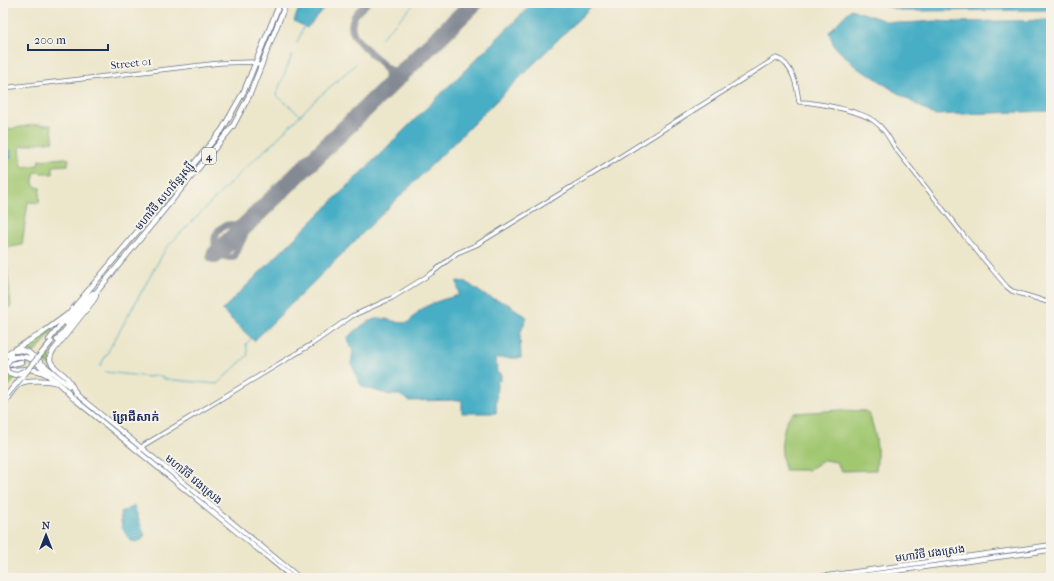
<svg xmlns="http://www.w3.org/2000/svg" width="1054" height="581" font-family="'IM FELL French Canon','Noto Sans Khmer',serif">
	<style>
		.green { fill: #a1c771; stroke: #5e7b68 }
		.water { fill: #46aec5; stroke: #306e92 }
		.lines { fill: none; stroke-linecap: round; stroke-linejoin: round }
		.stream { stroke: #46aec5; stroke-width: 1 }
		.taxiway { stroke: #848a94; stroke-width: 7 }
		.runway { stroke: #848a94; stroke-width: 18 }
		.highway-tunnel { stroke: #c2c1b5; stroke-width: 4.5; stroke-dasharray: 4.5 2; stroke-linecap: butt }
		.secondary-casing { stroke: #646f84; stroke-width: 5 }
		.primary-casing { stroke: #646f84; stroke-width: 5.5 }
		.highway-casing { stroke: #646f84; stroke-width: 6 }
		.secondary { stroke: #fff; stroke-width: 3.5 }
		.primary { stroke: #fff; stroke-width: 4 }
		.highway { stroke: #fff; stroke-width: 4.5 }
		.highway-bridge-casing { stroke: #646f84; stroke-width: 6; stroke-linecap: butt }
		.highway-bridge { stroke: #fff; stroke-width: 4.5 }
		.labels { text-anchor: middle; stroke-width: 4; stroke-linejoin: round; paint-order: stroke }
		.shield { fill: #f7f3e8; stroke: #5d6a87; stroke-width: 1 }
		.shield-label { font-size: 10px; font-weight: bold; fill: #1b2f5e }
		.street-label { font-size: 11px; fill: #1b2f5e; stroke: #f7f3e8 }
		.neighbourhood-label { font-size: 12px; font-weight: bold; fill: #1b2f5e; stroke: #f7f3e8 }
	</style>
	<rect width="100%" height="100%" fill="#f7f3e8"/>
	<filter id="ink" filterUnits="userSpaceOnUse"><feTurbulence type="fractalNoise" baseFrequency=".025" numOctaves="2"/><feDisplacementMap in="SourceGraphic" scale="8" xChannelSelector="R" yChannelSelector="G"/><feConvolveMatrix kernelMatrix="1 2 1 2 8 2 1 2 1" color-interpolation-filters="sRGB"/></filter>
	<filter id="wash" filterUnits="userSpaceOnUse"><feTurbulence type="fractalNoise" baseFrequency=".012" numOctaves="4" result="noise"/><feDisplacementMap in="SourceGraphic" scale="16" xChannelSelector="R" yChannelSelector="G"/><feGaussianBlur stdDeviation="0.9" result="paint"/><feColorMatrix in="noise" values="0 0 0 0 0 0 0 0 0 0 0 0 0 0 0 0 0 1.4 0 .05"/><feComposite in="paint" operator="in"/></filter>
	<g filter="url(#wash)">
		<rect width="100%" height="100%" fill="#ece6cb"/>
		<path class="green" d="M 39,124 L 45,125 L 51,125 L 54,141 L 37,143 L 20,147 L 22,167 L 38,165 L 39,160 L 65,158 L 69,159 L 68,165 L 53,166 L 53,174 L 35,172 C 33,181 30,185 40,188 L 39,203 L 28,202 L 22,245 L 5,248 L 11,307 L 3,311 L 3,130 Z
			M 62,321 L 34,353 L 27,349 L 21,348 Z
			M 55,340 L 58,342 L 50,353 L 52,368 L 40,358 Z
			M 21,371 L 3,393 L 4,375 Z
			M 841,410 L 866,411 L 869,413 C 876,435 879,447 876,470 L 842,471 L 836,462 L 825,460 L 808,470 L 785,470 C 781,451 780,446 785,426 C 787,420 788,417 793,413 Z"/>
		<path class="water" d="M 301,3 L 329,3 L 307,28 L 294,21 Z
			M 533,3 L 595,3 L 254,341 L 222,310 Z
			M 875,3 L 1051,3 L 1051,10 L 903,11 Z
			M 851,9 L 886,21 L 904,23 L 935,21 L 956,22 L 1051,20 L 1051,111 L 934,115 L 894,91 L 874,77 L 857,68 L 834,46 L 829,32 Z
			M 3,150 L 11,150 L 11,158 L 3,160 Z
			M 457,281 L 466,282 L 486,296 L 508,304 L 527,317 L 520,334 L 521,358 L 496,358 L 497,373 L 501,374 L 501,380 L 497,381 L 496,413 L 462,413 L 462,400 L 409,401 L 400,395 L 390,395 L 363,387 L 358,381 L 356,374 L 351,363 L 353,351 L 347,338 C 357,330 371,315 385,319 C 397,321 397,324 410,322 C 419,305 441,300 459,295 Z
			M 134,506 L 145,536 C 141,541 138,543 131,541 L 122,528 L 120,513 Z"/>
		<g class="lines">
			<path class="stream" d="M 381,38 L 415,3
				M 297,43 L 304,26
				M 292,55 L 276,95 L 299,114
				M 251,339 L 246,344 L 248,355 L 217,384 L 164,379 C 160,375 155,374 150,377 L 106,372 L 100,366 L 166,248 L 245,168 L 274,142 L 313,102 L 356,64"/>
			<path class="taxiway" d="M 367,3 C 363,7 357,11 354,17 C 342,41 381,54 387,72 C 388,79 386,85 384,91
				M 385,68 L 394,71 L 406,70
				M 251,220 C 248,222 243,225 239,225 C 232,225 227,223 221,228 C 208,238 217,261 234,257 L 253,218"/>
			<path class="runway" d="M 215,255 L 474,3"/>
		</g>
	</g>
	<g filter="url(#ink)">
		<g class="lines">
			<path class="highway-tunnel" d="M 40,356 L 47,351 L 57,340
				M 21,362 L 33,359"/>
			<g class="secondary-casing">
				<path id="secondary" d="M 3,88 L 220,63 L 252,62 L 261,66
					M 140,450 L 144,445 L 159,436 L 312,344 L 352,316 L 392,298 L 432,273 L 457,253 L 476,245 L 604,167 L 776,58 C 793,63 797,87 799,102 C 815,102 861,111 874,121 C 884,128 889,138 895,148 L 965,237 L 1007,287 L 1012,291 L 1051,303"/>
			</g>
			<g class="primary-casing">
				<path id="primary" d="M 76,394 L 300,578
					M 73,398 L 293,578
					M 811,578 L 1051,545
					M 844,578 L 1051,550"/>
			</g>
			<g class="highway-casing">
				<path id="highway" d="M 66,323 L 88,297 L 93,293
					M 49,340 L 72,310 L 222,130 L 244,91 L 280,3
					M 57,340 L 233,126 L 250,94 L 286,3
					M 15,351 L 21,350 L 28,352 L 69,386
					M 3,356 L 41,334 L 68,314
					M 10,359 C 26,351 39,363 49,375
					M 3,363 L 11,355
					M 3,366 L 21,362
					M 3,372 C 38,364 49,372 73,398
					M 76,394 C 73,388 70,381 66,377 C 58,369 44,363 53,351 L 93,301 L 96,296
					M 3,395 L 5,393
					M 3,404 C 8,398 13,389 19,384 C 27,379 48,380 57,383"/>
			</g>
			<use href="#secondary" class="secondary"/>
			<use href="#primary" class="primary"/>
			<use href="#highway" class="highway"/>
			<g class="highway-bridge-casing">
				<path id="highway-bridge" d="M 10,359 L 6,365 L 7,372 L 15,375 L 24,371
					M 7,395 L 51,342"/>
			</g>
			<use href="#highway-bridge" class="highway-bridge"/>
		</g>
	</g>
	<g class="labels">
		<rect class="shield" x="202" y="148" width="14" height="16" rx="3"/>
		<g class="shield-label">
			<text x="209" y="160">4</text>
		</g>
		<g class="street-label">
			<text transform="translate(131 63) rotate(-6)" y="4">Street 01</text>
			<text transform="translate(164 196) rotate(-50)" y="4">មហាវិថី សហព័ន្ធរុស្ស៊ី</text>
			<text transform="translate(194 479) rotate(40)" y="4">មហាវិថី វេងស្រេង</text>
			<text transform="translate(930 553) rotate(-8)" y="4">មហាវិថី វេងស្រេង</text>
		</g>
		<g class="neighbourhood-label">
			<text x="136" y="421">ព្រែជីសាក់</text>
		</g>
	</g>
	<rect width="1054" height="581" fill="none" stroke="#f7f3e8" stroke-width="16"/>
	<g transform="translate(46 535)" stroke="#f7f3e8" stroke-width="3" paint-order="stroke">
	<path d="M0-3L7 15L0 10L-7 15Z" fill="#1b2f5e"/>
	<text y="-6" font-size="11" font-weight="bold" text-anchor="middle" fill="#1b2f5e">N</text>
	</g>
	<path d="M28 44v6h80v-6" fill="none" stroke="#1b2f5e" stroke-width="2"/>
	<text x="34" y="44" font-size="12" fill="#1b2f5e" stroke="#f7f3e8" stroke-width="3" paint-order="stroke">200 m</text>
</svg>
